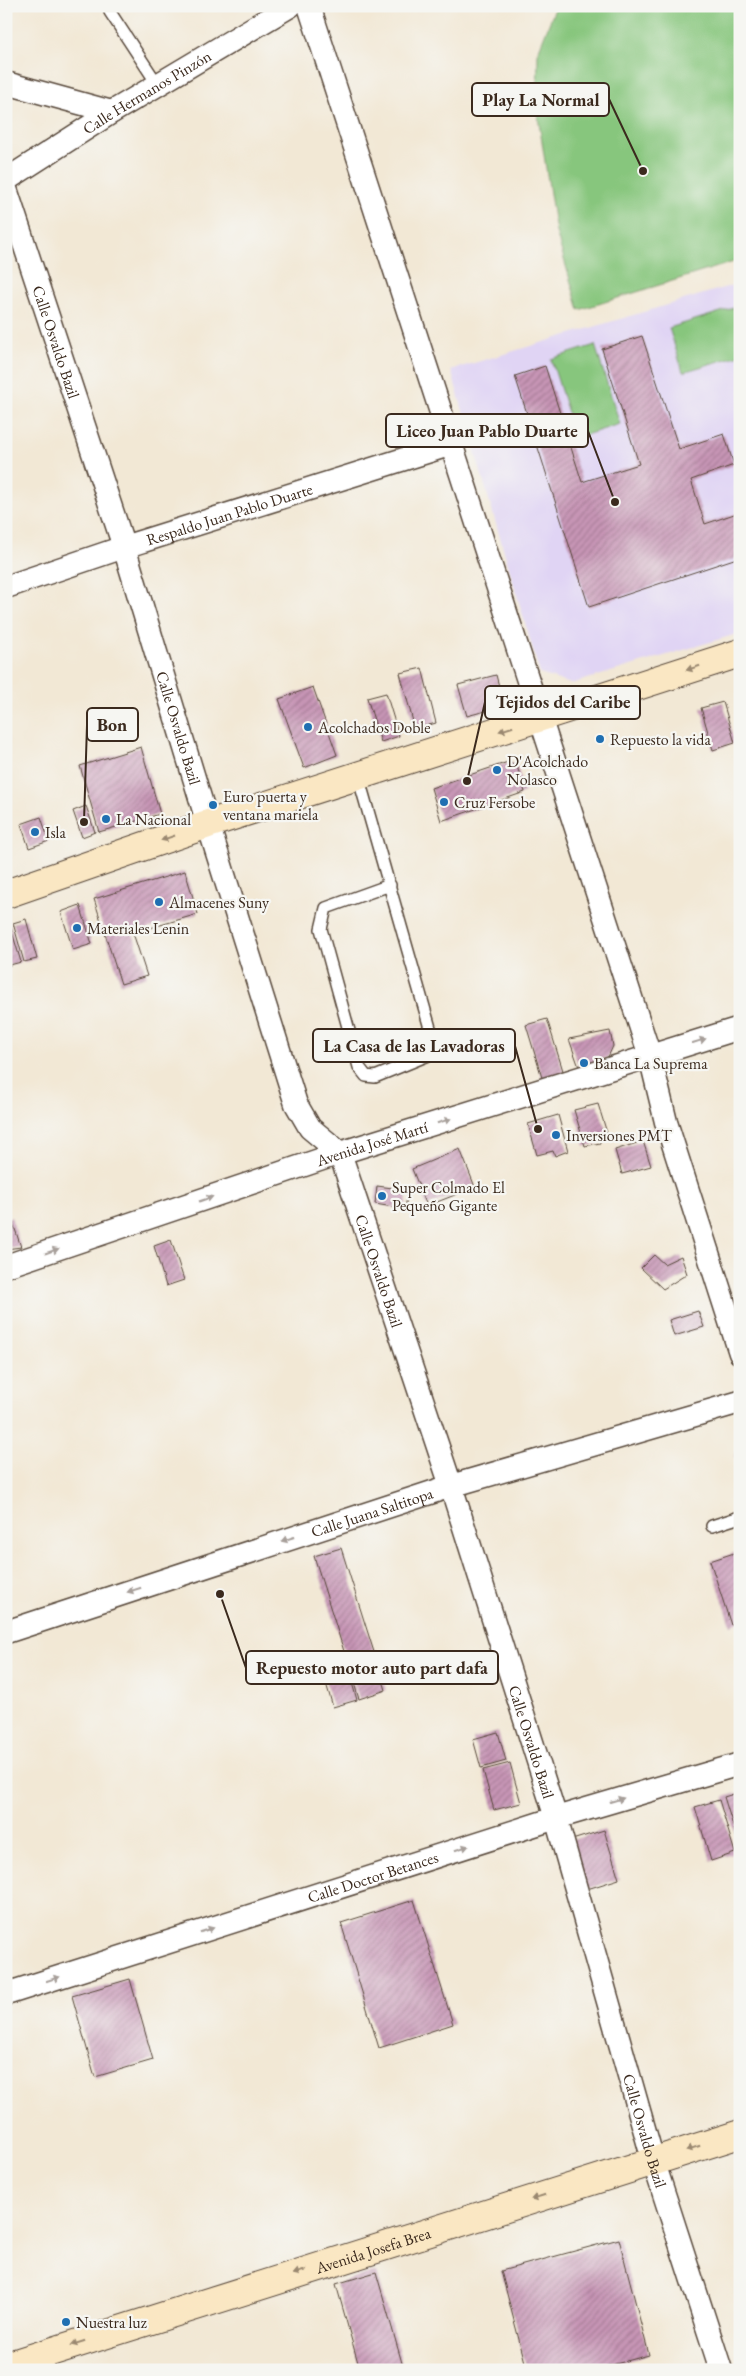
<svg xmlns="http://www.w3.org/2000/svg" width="746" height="2376" font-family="'EB Garamond',serif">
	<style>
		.built { fill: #e0d4f4 }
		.green { fill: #87c67d; stroke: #61784e }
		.building { fill: url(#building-hatch) }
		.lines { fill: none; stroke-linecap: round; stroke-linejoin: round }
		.lane-casing { stroke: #564639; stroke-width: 14 }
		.street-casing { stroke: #564639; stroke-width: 25 }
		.secondary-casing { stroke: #564639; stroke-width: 30 }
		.lane { stroke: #fff; stroke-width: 11 }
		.street { stroke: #fff; stroke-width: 22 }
		.secondary { stroke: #fae7c3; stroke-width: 28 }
		.oneway { fill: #9a8870 }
		.oneway2 { fill: #a79f9a }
		.poi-dot { fill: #1f6fb2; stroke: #f6f6f2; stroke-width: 2 }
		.labels { text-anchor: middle; stroke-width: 4.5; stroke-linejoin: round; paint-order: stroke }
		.street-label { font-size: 16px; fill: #3b2a1e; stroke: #f6f6f2 }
		.poi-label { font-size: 16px; fill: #3b2a1e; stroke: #f6f6f2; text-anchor: start }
		.leader { fill: none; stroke: #3b2a1e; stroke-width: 2 }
		.callout-dot { fill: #3b2a1e; stroke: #f6f6f2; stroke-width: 2 }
		.callout { fill: #f6f6f2; stroke: #3b2a1e; stroke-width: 2 }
		.callout-label { font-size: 18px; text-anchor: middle; font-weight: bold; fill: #3b2a1e }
	</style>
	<defs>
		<pattern id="building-hatch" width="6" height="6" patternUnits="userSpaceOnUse" patternTransform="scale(1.25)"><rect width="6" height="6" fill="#c795b6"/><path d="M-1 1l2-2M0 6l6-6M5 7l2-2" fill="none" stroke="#a37a93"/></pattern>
	</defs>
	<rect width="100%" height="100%" fill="#f6f6f2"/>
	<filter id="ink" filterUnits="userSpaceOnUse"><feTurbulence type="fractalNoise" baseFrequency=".02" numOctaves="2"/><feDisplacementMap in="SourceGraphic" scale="10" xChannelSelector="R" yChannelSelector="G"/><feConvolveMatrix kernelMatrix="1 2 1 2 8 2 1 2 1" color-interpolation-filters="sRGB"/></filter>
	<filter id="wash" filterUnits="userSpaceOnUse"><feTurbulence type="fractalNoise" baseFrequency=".0096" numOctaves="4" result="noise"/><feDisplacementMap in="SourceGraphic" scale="20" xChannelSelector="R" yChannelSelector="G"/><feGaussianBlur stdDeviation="1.12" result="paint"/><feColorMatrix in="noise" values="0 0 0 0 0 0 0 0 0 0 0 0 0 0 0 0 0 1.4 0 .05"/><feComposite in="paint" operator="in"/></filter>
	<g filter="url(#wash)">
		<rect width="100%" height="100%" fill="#f2e8d5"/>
		<path class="built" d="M 740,283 L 740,633 L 571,684 L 540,674 L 451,370 Z"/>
		<path class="green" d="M 556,6 L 740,6 L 740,260 L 579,310 L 556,232 L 537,110 L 538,52 Z
			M 740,306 L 740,355 L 683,372 L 669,328 Z
			M 595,345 L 620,424 L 576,438 L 551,359 Z"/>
		<g id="blocks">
			<path class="building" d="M 642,336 L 679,449 L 724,434 L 734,465 L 691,480 L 705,524 L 740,512 L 740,557 L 589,607 L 515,376 L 545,366 L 582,482 L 639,464 L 602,349 Z
				M 422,668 L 436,723 L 415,729 L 400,673 Z
				M 496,675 L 504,706 L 467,716 L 458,685 Z
				M 313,687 L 337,755 L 304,768 L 279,699 Z
				M 386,693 L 399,736 L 381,742 L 367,698 Z
				M 723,702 L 735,743 L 713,750 L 701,708 Z
				M 141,747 L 160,814 L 99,832 L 80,766 Z
				M 508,762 L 517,766 L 525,792 L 441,821 L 431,788 Z
				M 86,806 L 95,832 L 82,837 L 73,811 Z
				M 41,817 L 49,841 L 29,848 L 21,824 Z
				M 185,871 L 198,914 L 133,933 L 147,976 L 121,984 L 94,899 Z
				M 80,905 L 92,944 L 73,950 L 61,912 Z
				M 26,919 L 37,959 L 24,962 L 13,923 Z
				M 10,925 L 21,962 L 6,966 L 6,926 Z
				M 547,1019 L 564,1074 L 543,1081 L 526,1025 Z
				M 610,1031 L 613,1046 L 608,1057 L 580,1070 L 569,1039 Z
				M 598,1104 L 607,1133 L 598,1136 L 600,1143 L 585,1146 L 574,1110 Z
				M 558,1115 L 568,1151 L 555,1156 L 553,1151 L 537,1155 L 528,1124 Z
				M 643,1141 L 651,1166 L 622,1174 L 615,1150 Z
				M 460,1149 L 475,1187 L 427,1206 L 412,1169 Z
				M 377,1186 L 408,1190 L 405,1209 L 375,1204 Z
				M 11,1217 L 21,1247 L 6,1249 L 6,1219 Z
				M 171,1240 L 184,1280 L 166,1286 L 154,1246 Z
				M 654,1255 L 664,1264 L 681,1256 L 687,1274 L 663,1289 L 641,1268 Z
				M 698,1311 L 704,1327 L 674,1336 L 669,1320 Z
				M 739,1442 L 740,1442 L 740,1459 L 734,1457 Z
				M 341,1548 L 386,1690 L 359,1699 L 314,1556 Z
				M 740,1551 L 740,1622 L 731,1625 L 710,1561 Z
				M 347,1666 L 357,1700 L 333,1707 L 323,1673 Z
				M 498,1732 L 506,1761 L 481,1768 L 473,1739 Z
				M 510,1763 L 521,1803 L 494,1810 L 483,1770 Z
				M 740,1792 L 740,1845 L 739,1845 L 724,1797 Z
				M 719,1800 L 735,1853 L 711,1861 L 695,1807 Z
				M 604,1830 L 619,1879 L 584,1890 L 569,1841 Z
				M 414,1900 L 453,2024 L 379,2048 L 341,1923 Z
				M 130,1979 L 153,2060 L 95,2077 L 72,1996 Z
				M 619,2239 L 649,2355 L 593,2370 L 527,2370 L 501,2271 Z
				M 376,2272 L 404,2370 L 360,2370 L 336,2284 Z"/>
		</g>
	</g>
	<g filter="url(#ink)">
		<use href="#blocks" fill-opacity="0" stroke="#564639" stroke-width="1"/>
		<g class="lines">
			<g class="lane-casing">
				<path id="lane" d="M 110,6 L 110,12 L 158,85
					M 358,776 L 432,1035 L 431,1054 L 375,1077 L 366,1076 L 359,1067 L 321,929 L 326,908 L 390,885
					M 712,1526 L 740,1517"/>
			</g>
			<g class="street-casing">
				<g id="street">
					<path d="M 309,6 L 650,1056 L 666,1122 L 740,1353"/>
					<path d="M 6,83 L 112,112"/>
					<path id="s1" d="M 6,180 L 112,112 L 290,6"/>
					<path id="s2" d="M 6,189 L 124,547 L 208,824 L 296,1104 L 310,1128 L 340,1153 L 451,1486 L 556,1818 L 653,2160 L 721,2370"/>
					<path id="s3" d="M 6,587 L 124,547 L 452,444"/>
					<path id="s4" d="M 6,1266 L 340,1153 L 740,1028"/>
					<path id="s5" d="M 6,1632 L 451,1486 L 740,1402"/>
					<path id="s6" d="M 6,1994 L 556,1818 L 740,1764"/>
				</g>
			</g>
			<g class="secondary-casing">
				<g id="secondary">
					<path d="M 6,894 L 208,824 L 740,653"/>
					<path id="s7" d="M 6,2366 L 740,2134"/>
				</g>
			</g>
			<use href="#lane" class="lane"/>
			<use href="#street" class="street"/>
			<use href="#secondary" class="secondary"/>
		</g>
		<defs><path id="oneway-solid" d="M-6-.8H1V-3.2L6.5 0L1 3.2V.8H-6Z" transform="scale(1.25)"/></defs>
		<g class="oneway">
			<use href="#oneway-solid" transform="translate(693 668) rotate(162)"/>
			<use href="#oneway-solid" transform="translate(506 729) rotate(162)"/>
			<use href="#oneway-solid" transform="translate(168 838) rotate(161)"/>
			<use href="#oneway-solid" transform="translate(693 2148) rotate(163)"/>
			<use href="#oneway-solid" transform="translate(538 2197) rotate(162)"/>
			<use href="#oneway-solid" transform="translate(300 2272) rotate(162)"/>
			<use href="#oneway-solid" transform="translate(78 2343) rotate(162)"/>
		</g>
		<g class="oneway2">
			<use href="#oneway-solid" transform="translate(699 1041) rotate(-17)"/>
			<use href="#oneway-solid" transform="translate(444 1121) rotate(-18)"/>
			<use href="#oneway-solid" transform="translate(206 1199) rotate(-19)"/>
			<use href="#oneway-solid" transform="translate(52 1251) rotate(-19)"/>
			<use href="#oneway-solid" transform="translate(288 1539) rotate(162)"/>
			<use href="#oneway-solid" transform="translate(134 1590) rotate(162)"/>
			<use href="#oneway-solid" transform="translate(617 1800) rotate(-16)"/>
			<use href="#oneway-solid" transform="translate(462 1848) rotate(-18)"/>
			<use href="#oneway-solid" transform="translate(207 1930) rotate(-18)"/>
			<use href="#oneway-solid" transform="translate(53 1979) rotate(-18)"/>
		</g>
	</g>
	<g class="poi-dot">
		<circle cx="308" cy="727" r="5"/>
		<circle cx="600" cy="739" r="5"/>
		<circle cx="497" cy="770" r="5"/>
		<circle cx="444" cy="802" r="5"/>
		<circle cx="213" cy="805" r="5"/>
		<circle cx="106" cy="819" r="5"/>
		<circle cx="35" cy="832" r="5"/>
		<circle cx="159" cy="902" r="5"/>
		<circle cx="77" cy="928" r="5"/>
		<circle cx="584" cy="1063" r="5"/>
		<circle cx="556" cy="1135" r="5"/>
		<circle cx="382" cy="1196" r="5"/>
		<circle cx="66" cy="2322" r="5"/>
	</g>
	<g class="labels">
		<g class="street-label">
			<text dy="6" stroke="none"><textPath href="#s1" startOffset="166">Calle Hermanos Pinzón</textPath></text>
			<text dy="6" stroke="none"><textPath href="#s2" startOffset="161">Calle Osvaldo Bazil</textPath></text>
			<text dy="6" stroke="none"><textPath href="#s3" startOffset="235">Respaldo Juan Pablo Duarte</textPath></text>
			<text dy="6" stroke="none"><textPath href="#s2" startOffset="566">Calle Osvaldo Bazil</textPath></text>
			<text dy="6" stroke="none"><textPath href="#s4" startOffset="386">Avenida José Martí</textPath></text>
			<text dy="6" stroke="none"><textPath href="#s2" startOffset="1151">Calle Osvaldo Bazil</textPath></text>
			<text dy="6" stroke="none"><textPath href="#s5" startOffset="385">Calle Juana Saltitopa</textPath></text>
			<text dy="6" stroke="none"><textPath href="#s2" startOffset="1646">Calle Osvaldo Bazil</textPath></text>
			<text dy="6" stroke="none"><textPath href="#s6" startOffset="385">Calle Doctor Betances</textPath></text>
			<text dy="6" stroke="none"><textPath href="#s2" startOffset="2051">Calle Osvaldo Bazil</textPath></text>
			<text dy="6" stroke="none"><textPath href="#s7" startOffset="385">Avenida Josefa Brea</textPath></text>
		</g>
		<g class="poi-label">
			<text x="318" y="733">Acolchados Doble</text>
			<text x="610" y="745">Repuesto la vida</text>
			<text x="507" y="767">D'Acolchado<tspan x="507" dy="18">Nolasco</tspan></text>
			<text x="223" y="802">Euro puerta y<tspan x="223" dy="18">ventana mariela</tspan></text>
			<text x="454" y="808">Cruz Fersobe</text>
			<text x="116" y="825">La Nacional</text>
			<text x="45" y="838">Isla</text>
			<text x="169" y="908">Almacenes Suny</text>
			<text x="87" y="934">Materiales Lenin</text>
			<text x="594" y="1069">Banca La Suprema</text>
			<text x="566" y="1141">Inversiones PMT</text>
			<text x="392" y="1193">Super Colmado El<tspan x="392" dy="18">Pequeño Gigante</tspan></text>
			<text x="76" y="2328">Nuestra luz</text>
		</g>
	</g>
	<path class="leader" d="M643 171L609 99M615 502L588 431M467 781L485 702M84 822L87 725M538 1129L515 1046M220 1594L246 1668"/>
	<g class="callout-dot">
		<circle cx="643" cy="171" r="5"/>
		<circle cx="615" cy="502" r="5"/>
		<circle cx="467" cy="781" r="5"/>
		<circle cx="84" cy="822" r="5"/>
		<circle cx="538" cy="1129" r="5"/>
		<circle cx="220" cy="1594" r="5"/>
	</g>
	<g class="callout">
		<rect x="472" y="83" width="137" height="33" rx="5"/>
		<rect x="386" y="414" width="202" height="33" rx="5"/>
		<rect x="485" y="686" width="155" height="33" rx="5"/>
		<rect x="87" y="708" width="51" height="33" rx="5"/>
		<rect x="313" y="1029" width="202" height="33" rx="5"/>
		<rect x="246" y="1651" width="252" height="33" rx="5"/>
	</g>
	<g class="callout-label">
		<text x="541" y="106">Play La Normal</text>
		<text x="487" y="437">Liceo Juan Pablo Duarte</text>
		<text x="563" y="708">Tejidos del Caribe</text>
		<text x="112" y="731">Bon</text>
		<text x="414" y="1052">La Casa de las Lavadoras</text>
		<text x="372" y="1674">Repuesto motor auto part dafa</text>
	</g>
	<rect width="746" height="2376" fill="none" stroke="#f6f6f2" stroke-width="25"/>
</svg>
